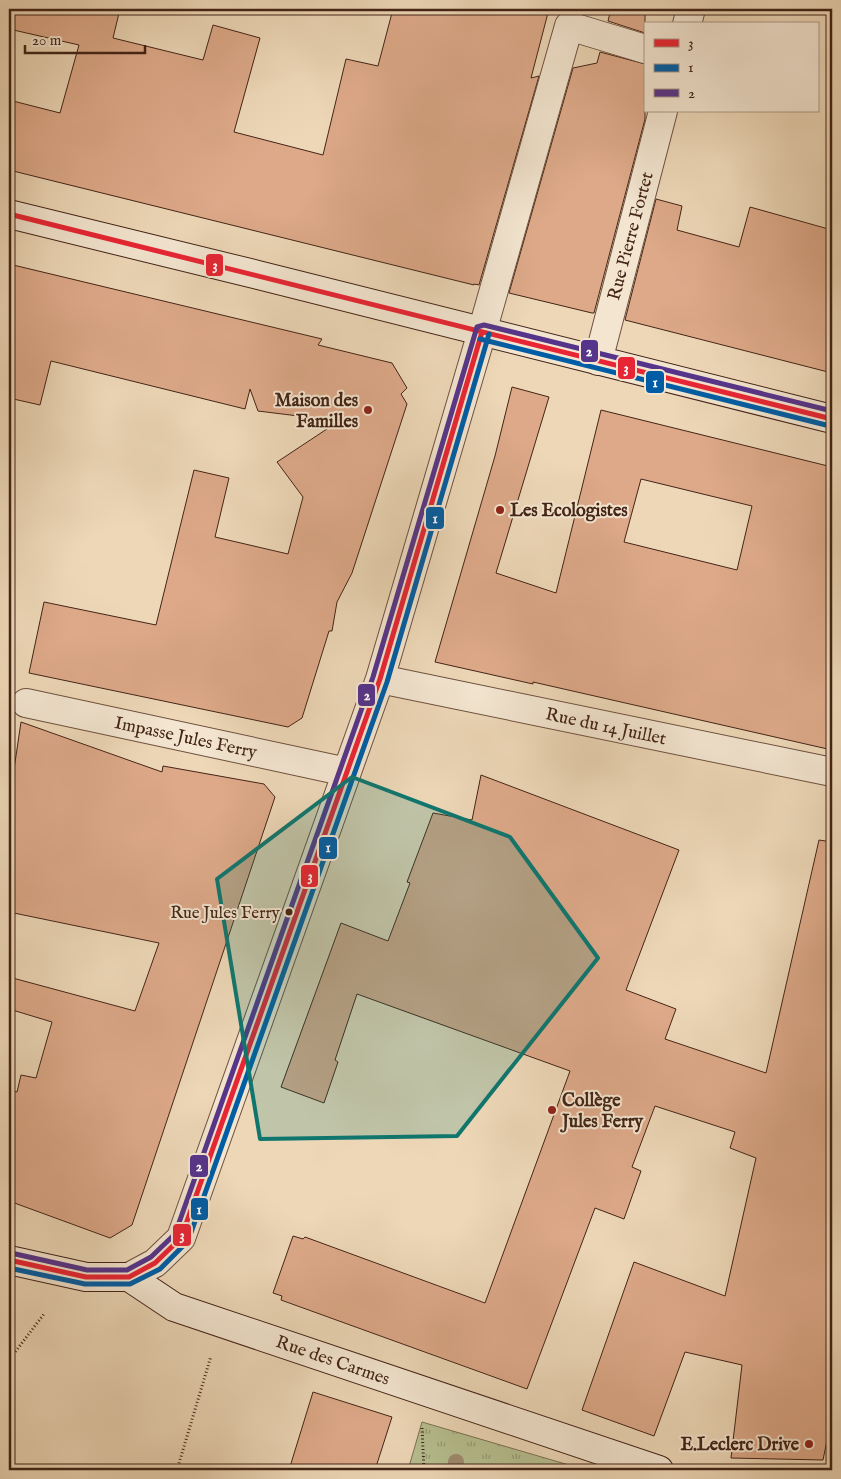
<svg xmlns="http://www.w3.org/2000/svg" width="841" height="1479" font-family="'IM FELL English',serif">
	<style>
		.park { fill: url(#park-tufts); stroke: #7c7253 }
		.building { fill: #dda989; stroke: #432416; fill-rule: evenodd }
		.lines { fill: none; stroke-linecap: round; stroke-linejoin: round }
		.street-casing { stroke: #6e513e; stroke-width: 30 }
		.secondary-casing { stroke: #432416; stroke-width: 30 }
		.path { stroke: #432416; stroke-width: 3; stroke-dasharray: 1 2.5; stroke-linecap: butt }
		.street { stroke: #f3e5d0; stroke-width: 28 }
		.secondary { stroke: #f3e5d0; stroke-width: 28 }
		.bus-1-casing { stroke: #f3e5d0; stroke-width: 9 }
		.bus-2-casing { stroke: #f3e5d0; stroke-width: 9 }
		.bus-3-casing { stroke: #f3e5d0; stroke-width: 9 }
		.bus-1 { stroke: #e82534; stroke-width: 5 }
		.bus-2 { stroke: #005da5; stroke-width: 5 }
		.bus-3 { stroke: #56348b; stroke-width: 5 }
		.tree { fill: #9f8a6f }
		.marked { fill: #0f766e; fill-opacity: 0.2; stroke: #0f766e; stroke-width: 4; stroke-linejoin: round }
		.poi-dot { fill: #8f2418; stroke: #f3e5d0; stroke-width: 2 }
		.bus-dot { fill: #432416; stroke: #f3e5d0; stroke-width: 2 }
		.labels { text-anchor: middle; stroke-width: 4; stroke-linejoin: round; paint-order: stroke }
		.bus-label { font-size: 17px; fill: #432416; stroke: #f3e5d0; text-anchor: end }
		.street-label { font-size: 18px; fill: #432416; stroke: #f3e5d0 }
		.poi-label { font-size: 18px; font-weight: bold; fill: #432416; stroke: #f3e5d0; text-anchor: end }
		.line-badge { stroke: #f3e5d0; stroke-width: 2 }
		.badge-label { font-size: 14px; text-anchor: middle; font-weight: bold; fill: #fff }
	</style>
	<defs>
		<pattern id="park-tufts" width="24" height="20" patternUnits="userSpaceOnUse" patternTransform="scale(1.25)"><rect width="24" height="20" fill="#b6bf90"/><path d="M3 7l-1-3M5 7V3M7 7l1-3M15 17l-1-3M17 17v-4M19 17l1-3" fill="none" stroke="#969b75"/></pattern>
	</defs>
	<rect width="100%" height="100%" fill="#edd7b7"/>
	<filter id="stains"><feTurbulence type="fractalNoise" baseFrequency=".004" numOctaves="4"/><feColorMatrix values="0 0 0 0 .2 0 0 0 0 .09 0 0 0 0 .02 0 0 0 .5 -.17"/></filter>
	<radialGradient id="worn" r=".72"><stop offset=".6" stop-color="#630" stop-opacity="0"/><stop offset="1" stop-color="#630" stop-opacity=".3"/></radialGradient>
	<path class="park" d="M 422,1422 L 586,1470 L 408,1470 Z"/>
	<path class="building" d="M 9,9 L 120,9 L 113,38 L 203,60 L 213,25 L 260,38 L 234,132 L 323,155 L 346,59 L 378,66 L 393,9 L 549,9 L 531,78 L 539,76 L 479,285 L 474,284 L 474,285 L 9,170 L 9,100 L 60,113 L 79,45 L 9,29 Z
		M 611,9 L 645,9 L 645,33 L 608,21 Z
		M 600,52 L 645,64 L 645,119 L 594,313 L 592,313 L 509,293 L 573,68 L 597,63 Z
		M 656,199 L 682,206 L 677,230 L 739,247 L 750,207 L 832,230 L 832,373 L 625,320 Z
		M 9,264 L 322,339 L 318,345 L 392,363 L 407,388 L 401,394 L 407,404 L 352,573 L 337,602 L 332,631 L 329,631 L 302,718 L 288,727 L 29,673 L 44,602 L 156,625 L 194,470 L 229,478 L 215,537 L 288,554 L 303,497 L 277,462 L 339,421 L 258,411 L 250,389 L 245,409 L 51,361 L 40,405 L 9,398 Z
		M 512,387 L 549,397 L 496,573 L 556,593 L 601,410 L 832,467 L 832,750 L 533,682 L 533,684 L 435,662 L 495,456 ZM 641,479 L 752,506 L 737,570 L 624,542 Z
		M 21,722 L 162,772 L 163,766 L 264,784 L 275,797 L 132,1225 L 110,1238 L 9,1201 L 9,1111 L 13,1091 L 17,1092 L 21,1075 L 36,1078 L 52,1022 L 9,1009 L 9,977 L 135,1011 L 159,943 L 9,912 L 9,775 L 13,776 Z
		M 481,775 L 679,850 L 626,990 L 676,1009 L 665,1039 L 766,1073 L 819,840 L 832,842 L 832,1416 L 823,1460 L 731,1458 L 742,1365 L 685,1352 L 654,1436 L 582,1410 L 634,1262 L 725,1296 L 756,1158 L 730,1148 L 735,1132 L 655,1106 L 632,1167 L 641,1171 L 624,1219 L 595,1208 L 527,1389 L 281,1300 L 282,1296 L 273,1293 L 293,1236 L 303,1239 L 305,1237 L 485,1303 L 570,1071 L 357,994 L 335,1060 L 338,1062 L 324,1103 L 281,1087 L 341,923 L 388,941 L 410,883 L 407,882 L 433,813 L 472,820 Z
		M 313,1392 L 392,1417 L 375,1470 L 289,1470 Z"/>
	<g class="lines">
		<g class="street-casing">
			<path id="street" d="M 687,24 L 691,9
				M 598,361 L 663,111
				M 380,679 L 832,772
				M 26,703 L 347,772
				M 129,1277 L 155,1263 L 181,1238 L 380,679 L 482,332 L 569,26 L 645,49"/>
		</g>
		<g class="secondary-casing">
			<path id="secondary" d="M 9,214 L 258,275 L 832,419
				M 9,1260 L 86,1277 L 129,1277 L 174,1307 L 659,1470"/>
		</g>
		<path class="path" d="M 9,1360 L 44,1314
			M 422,1428 L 424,1470
			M 177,1470 L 211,1356"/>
		<use href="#street" class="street"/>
		<use href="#secondary" class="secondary"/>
		<g class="bus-1-casing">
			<path id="bus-1" d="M 9,214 L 832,419
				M 9,1260 L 86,1277 L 129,1277 L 155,1263 L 181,1238 L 380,679 L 482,332"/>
		</g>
		<g class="bus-2-casing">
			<path id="bus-2" d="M 480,339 L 830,426
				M 9,1268 L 85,1284 L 130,1284 L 160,1269 L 188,1241 L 387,682 L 489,334"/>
		</g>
		<g class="bus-3-casing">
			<path id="bus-3" d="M 11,1253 L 87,1270 L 127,1270 L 151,1257 L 175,1234 L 373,677 L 477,327 L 484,325 L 832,411"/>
		</g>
		<use href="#bus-1" class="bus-1"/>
		<use href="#bus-2" class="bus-2"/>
		<use href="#bus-3" class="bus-3"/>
	</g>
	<circle class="tree" cx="456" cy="1462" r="8"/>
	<path class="marked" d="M 352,777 L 510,837 L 598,958 L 457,1136 L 260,1139 L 217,879 Z"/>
	<g class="poi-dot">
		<circle cx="368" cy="410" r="5"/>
		<circle cx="500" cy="510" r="5"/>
		<circle cx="552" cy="1110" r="5"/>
		<circle cx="809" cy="1444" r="5"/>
	</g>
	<circle class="bus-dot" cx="289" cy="912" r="4.5"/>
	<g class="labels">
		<g class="bus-label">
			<text x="280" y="918">Rue Jules Ferry</text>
		</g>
		<g class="street-label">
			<text transform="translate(630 236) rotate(-75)" y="6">Rue Pierre Fortet</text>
			<text transform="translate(606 726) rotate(12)" y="6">Rue du 14 Juillet</text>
			<text transform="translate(186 737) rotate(12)" y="6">Impasse Jules Ferry</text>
			<text transform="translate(333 1360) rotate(19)" y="6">Rue des Carmes</text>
		</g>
		<g class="poi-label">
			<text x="358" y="406">Maison des<tspan x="358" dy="21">Familles</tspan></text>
			<text x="510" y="516" text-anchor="start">Les Ecologistes</text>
			<text x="562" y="1106" text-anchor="start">Collège<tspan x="562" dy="21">Jules Ferry</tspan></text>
			<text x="799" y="1450">E.Leclerc Drive</text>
		</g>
	</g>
	<g class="line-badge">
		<rect x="205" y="253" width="19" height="24" rx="5" fill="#e82534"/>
		<rect x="580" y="339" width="19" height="24" rx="5" fill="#56348b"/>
		<rect x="617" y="356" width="19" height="24" rx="5" fill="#e82534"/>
		<rect x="645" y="370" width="20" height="24" rx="5" fill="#005da5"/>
		<rect x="425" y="506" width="20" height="24" rx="5" fill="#005da5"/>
		<rect x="357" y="683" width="19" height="24" rx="5" fill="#56348b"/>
		<rect x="318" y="836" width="20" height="24" rx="5" fill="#005da5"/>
		<rect x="300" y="864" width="19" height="24" rx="5" fill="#e82534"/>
		<rect x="189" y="1154" width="20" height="24" rx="5" fill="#56348b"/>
		<rect x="190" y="1197" width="19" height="24" rx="5" fill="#005da5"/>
		<rect x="172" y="1223" width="20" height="24" rx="5" fill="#e82534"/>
	</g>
	<g class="badge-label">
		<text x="215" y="270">3</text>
		<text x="589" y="356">2</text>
		<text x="626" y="373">3</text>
		<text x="655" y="387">1</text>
		<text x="435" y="523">1</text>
		<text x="367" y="700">2</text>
		<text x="328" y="852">1</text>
		<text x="310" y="881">3</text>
		<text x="199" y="1171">2</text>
		<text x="199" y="1214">1</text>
		<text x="182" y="1240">3</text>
	</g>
	<rect width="841" height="1479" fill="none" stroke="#edd7b7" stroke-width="30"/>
	<rect x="10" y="10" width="821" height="1459" fill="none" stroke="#432416" stroke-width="2.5"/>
	<rect x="15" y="15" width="811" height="1449" fill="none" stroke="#432416"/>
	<rect x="644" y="22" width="175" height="90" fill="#f3e5d0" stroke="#ad9886"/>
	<rect x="654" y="39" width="25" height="8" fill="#e82534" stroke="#ad9886"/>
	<text x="688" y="48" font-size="15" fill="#432416">3</text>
	<rect x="654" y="64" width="25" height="8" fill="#005da5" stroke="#ad9886"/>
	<text x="688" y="72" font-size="15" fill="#432416">1</text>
	<rect x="654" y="89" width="25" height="8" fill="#56348b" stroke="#ad9886"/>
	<text x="688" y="98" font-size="15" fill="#432416">2</text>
	<path d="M25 45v8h120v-8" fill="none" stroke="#432416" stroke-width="2.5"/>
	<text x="32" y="45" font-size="15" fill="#432416" stroke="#f3e5d0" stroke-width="4" paint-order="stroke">20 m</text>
	<rect width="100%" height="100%" filter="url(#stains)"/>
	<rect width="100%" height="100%" fill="url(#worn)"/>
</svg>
